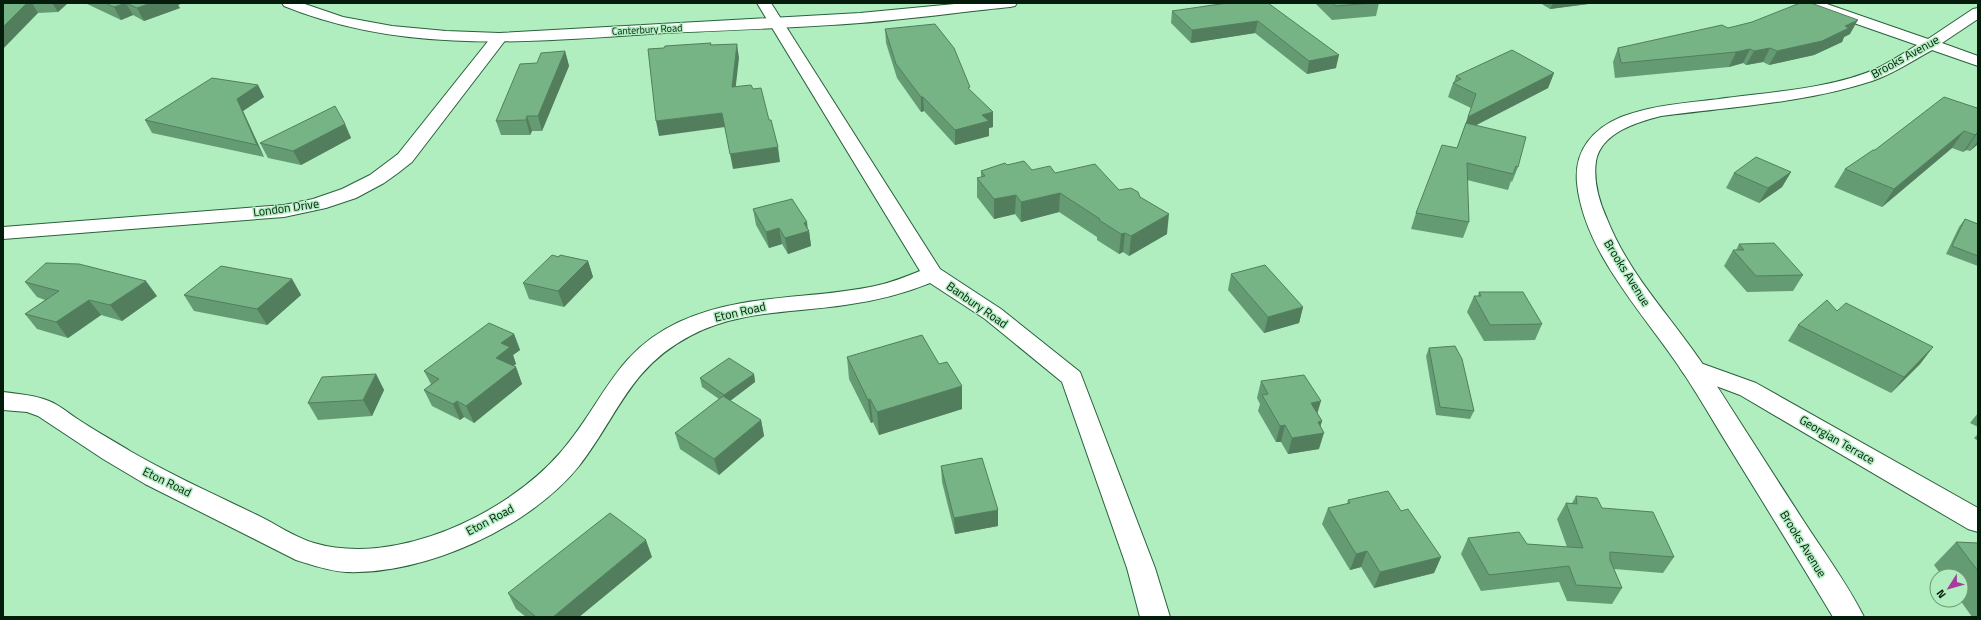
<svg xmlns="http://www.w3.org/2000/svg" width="1981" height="620" font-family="'Titillium Web',sans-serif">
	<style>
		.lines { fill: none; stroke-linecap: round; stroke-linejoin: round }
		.minor-casing { stroke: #28613b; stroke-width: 2 }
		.tertiary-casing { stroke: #28613b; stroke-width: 2 }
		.minor { fill: #fff; fill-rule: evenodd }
		.tertiary { fill: #fff; fill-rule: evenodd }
		.wall { fill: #659b73 }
		.shaded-wall { fill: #537e5e }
		.building { fill: #76b486; stroke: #537e5e }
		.labels { text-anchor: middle; stroke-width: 3; stroke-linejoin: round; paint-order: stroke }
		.far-street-label { font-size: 10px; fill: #051c0c; stroke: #b0edbf }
		.street-label { font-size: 12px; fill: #051c0c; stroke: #b0edbf }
	</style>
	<rect width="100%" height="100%" fill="#b0edbf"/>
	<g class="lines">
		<g class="minor-casing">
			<path id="minor" d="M 757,3 L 771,3 L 940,269 L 1001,309 L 1080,372 L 1155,568 L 1170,617 L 1140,617 L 1127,568 L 1062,382 L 985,319 L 930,283 C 903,294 874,301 845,305 C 792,313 738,310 690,336 C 629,368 618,416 579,466 C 529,528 425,575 346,572 C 329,571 312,565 296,560 L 145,484 L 103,459 L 38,416 L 27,412 L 3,410 L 3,392 C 19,394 34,395 49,401 C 59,405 67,412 76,418 C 94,430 112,440 130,451 C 171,475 214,494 257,515 C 276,524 294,537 314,543 C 396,567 507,514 560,453 C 604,403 613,353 679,322 C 741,293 809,300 875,286 C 890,283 905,277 920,271 Z
				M 499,33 L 505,35 L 507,38 L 412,162 L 398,173 L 384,183 L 356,198 L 326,208 L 284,217 L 3,239 L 3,227 L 284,205 L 313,199 L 342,189 L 370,175 L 398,154 L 493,35 Z
				M 1692,360 L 1756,383 L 1978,508 L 1978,532 L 1968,529 L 1740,395 L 1684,374 L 1680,368 L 1684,362 Z"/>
		</g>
		<g class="tertiary-casing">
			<path id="tertiary" d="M 282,3 L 302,3 L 343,17 L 392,26 L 446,31 L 499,33 L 860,13 L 965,3 L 1017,3 L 1015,6 L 1010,7 C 960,12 910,19 860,23 C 795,28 730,30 665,33 C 536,41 407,56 284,6 Z
				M 1803,3 L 1824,3 L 1928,39 L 1973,9 L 1978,8 L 1978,19 L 1942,43 L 1978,56 L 1978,66 L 1932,50 C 1912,61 1893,74 1872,81 C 1805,103 1731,107 1661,116 C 1637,122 1601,133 1596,161 C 1593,181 1599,201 1607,219 C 1630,276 1668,313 1702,363 C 1736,415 1769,468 1803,520 C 1823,551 1847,583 1864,617 L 1833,617 C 1799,560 1764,504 1729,447 C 1714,423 1700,398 1684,374 C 1647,317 1584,254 1577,183 C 1574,150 1593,129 1621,117 C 1652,105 1686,103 1719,99 C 1769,92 1832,89 1878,68 C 1891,61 1904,53 1917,45 L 1805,6 Z"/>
		</g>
		<use href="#minor" class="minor"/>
		<use href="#tertiary" class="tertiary"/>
	</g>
	<path class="wall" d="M 3,3 L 68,3 L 58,12 L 38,13 Z
		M 85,3 L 183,3 L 178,5 L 180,8 L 144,21 L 133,15 L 121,20 Z
		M 1268,3 L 1336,68 L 1307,74 L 1255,33 L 1191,43 L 1171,23 L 1172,11 Z
		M 1315,3 L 1379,3 L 1376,16 L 1332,20 Z
		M 1540,3 L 1588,3 L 1588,4 L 1550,9 Z
		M 1728,28 L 1850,34 L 1844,37 L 1842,42 L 1814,55 L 1769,65 L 1763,62 L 1746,65 L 1743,63 L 1729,67 L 1615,78 L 1613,62 L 1618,48 Z
		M 885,29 L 970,90 L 993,127 L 989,128 L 989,136 L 955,145 L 924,111 L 921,112 L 897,78 L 886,43 Z
		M 565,51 L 569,66 L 542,131 L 532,131 L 530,135 L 501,135 L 496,121 L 537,63 Z
		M 1554,73 L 1548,88 L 1475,125 L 1518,167 L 1512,182 L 1511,181 L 1508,190 L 1467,180 L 1469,222 L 1463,238 L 1411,229 L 1416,213 L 1457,148 L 1471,108 L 1448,97 L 1453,83 L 1454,82 L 1456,76 Z
		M 258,85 L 264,97 L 243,111 L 264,157 L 152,133 L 145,120 Z
		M 1978,107 L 1978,144 L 1970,151 L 1966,150 L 1963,152 L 1952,148 L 1882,207 L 1834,187 L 1845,169 L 1875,150 Z
		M 345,124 L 351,138 L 301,165 L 268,158 L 260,143 Z
		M 1007,165 L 1032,170 L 1055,173 L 1119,190 L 1140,197 L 1167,234 L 1129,256 L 1123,252 L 1119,254 L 1097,240 L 1097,237 L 1059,212 L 1021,222 L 1015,214 L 994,219 L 977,197 L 977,178 L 981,177 L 981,171 Z
		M 1791,172 L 1782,187 L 1759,203 L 1726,188 L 1734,173 Z
		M 753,209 L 808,229 L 809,231 L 811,246 L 788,254 L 782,244 L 769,248 L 756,225 Z
		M 1965,219 L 1978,224 L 1978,266 L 1946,254 L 1959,227 Z
		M 1739,244 L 1803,275 L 1793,291 L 1747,292 L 1724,266 L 1733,250 L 1736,250 Z
		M 559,257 L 588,261 L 593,277 L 564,307 L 529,299 L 523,283 Z
		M 1231,274 L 1303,307 L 1299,323 L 1264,333 L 1228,290 Z
		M 292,279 L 301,295 L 267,325 L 194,311 L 184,295 Z
		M 25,282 L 157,296 L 122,321 L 101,315 L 68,338 L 37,329 L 25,314 L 45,300 L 37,297 Z
		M 1479,292 L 1542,324 L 1535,340 L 1484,341 L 1467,312 L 1474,296 L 1478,296 Z
		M 1837,311 L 1933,347 L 1920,364 L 1891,393 L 1788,341 L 1798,325 Z
		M 514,334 L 520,350 L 513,355 L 516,364 L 513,366 L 516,367 L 522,384 L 474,423 L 464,417 L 460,420 L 432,406 L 424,390 L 431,384 L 424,371 Z
		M 1429,348 L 1474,411 L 1470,419 L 1436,415 L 1426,356 Z
		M 847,357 L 939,364 L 962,386 L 962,409 L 879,435 L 873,422 L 871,423 L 849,379 Z
		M 376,374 L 384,390 L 372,416 L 318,420 L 308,403 Z
		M 754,374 L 755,382 L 730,401 L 761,420 L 764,436 L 719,475 L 680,449 L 675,433 L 719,399 L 702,387 L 700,378 Z
		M 1261,381 L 1317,413 L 1322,421 L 1320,426 L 1319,449 L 1288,454 L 1281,442 L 1276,442 L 1258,411 L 1260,404 L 1257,398 Z
		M 1978,413 L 1978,427 L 1970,423 Z
		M 1978,434 L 1978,441 L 1974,438 Z
		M 941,466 L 998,526 L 955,534 L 942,482 Z
		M 1576,496 L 1602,508 L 1674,557 L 1663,573 L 1614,569 L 1622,588 L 1612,604 L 1567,601 L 1559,582 L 1481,591 L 1461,554 L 1468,538 L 1527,544 L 1567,547 L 1557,519 L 1566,503 L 1572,503 Z
		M 1348,500 L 1401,511 L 1441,557 L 1434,573 L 1374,588 L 1361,567 L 1350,570 L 1322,524 L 1328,508 L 1347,504 Z
		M 1956,542 L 1978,543 L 1978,617 L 1972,617 L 1960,600 L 1961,600 L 1961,576 L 1942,576 L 1934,565 Z
		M 652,557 L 579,617 L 526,617 L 516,609 L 508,593 Z"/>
	<path class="shaded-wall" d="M 27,3 L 32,3 L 38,13 L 3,49 L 3,27 Z
		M 52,3 L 68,3 L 58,12 Z
		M 126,3 L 133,15 L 121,20 L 114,7 Z
		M 151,3 L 183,3 L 178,5 L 180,8 L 144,21 L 137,8 Z
		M 1553,3 L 1588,3 L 1588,4 L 1550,9 Z
		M 1858,20 L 1850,34 L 1844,37 L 1842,42 L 1814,55 L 1769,65 L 1777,51 L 1845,26 Z
		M 1258,21 L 1255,33 L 1191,43 L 1192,30 Z
		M 737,44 L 739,58 L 734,102 L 732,87 Z
		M 1770,48 L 1763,62 L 1746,65 L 1754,51 Z
		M 1750,49 L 1743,63 L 1729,67 L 1736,52 Z
		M 565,51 L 569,66 L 542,131 L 538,116 Z
		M 1339,55 L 1336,68 L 1307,74 L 1309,61 Z
		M 1554,73 L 1548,88 L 1463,132 L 1468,117 Z
		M 258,85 L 264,97 L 243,111 L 264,157 L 257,145 L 237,99 Z
		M 921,97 L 923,97 L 924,111 L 921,112 Z
		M 993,112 L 993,127 L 989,128 L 989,136 L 955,145 L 955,130 L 982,115 Z
		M 722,113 L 725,127 L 659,136 L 656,121 Z
		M 527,116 L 532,131 L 530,135 L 526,120 Z
		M 345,124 L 351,138 L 301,165 L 293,151 Z
		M 1964,131 L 1952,148 L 1882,207 L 1894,189 Z
		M 1978,132 L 1966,150 L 1963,152 L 1975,135 Z
		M 1978,141 L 1978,144 L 1970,151 Z
		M 778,147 L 780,162 L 733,169 L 730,154 Z
		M 1791,172 L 1782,187 L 1759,203 L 1768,188 Z
		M 1060,193 L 1059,212 L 1021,222 L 1021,202 Z
		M 1016,195 L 1015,214 L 994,219 L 994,199 Z
		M 1169,214 L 1167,234 L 1129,256 L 1131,236 Z
		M 807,222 L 808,231 L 809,231 L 811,246 L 788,254 L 785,238 L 804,223 Z
		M 779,228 L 782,244 L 769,248 L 766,232 Z
		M 1125,233 L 1123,252 L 1119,254 L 1121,234 Z
		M 588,261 L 593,277 L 564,307 L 558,291 Z
		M 292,279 L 301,295 L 267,325 L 257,309 Z
		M 146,281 L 157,296 L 122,321 L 110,305 Z
		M 89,300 L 101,315 L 68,338 L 56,322 Z
		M 1303,307 L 1299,323 L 1264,333 L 1268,317 Z
		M 514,334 L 520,350 L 513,355 L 516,364 L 503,374 L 496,358 L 501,343 Z
		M 1933,347 L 1920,364 L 1891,393 L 1904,377 Z
		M 516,367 L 522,384 L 474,423 L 466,406 Z
		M 376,374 L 384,390 L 372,416 L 363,400 Z
		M 754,374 L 755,382 L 726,404 L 724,395 Z
		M 962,386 L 962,409 L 879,435 L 877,412 Z
		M 870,399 L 873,422 L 871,423 L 868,400 Z
		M 457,401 L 464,417 L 460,420 L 453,404 Z
		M 1321,401 L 1316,418 L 1311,403 Z
		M 761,420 L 764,436 L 719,475 L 714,459 Z
		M 1322,421 L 1318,434 L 1324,433 L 1319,449 L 1288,454 L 1292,438 L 1318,422 Z
		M 1285,425 L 1281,442 L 1276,442 L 1280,426 Z
		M 998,510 L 998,526 L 955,534 L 954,518 Z
		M 646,540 L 652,557 L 579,617 L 553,617 Z
		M 1367,551 L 1361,567 L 1350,570 L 1356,554 Z
		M 1441,557 L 1434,573 L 1374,588 L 1380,572 Z"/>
	<path class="building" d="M 3,3 L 27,3 L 3,27 Z
		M 105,3 L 126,3 L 114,7 Z
		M 126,3 L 151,3 L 137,8 Z
		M 1227,3 L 1268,3 L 1339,55 L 1309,61 L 1258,21 L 1192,30 L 1172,11 Z
		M 1332,3 L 1373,3 L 1336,6 Z
		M 1800,3 L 1811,3 L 1858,20 L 1845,26 L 1849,28 L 1822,41 L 1777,51 L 1770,48 L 1754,51 L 1750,49 L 1736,52 L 1621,63 L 1618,48 L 1722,25 L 1728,28 L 1752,22 Z
		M 935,24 L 954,48 L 970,87 L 968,88 L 993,112 L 982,115 L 989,121 L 955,130 L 923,97 L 921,97 L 896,64 L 885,29 Z
		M 711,43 L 710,45 L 737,44 L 732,87 L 751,85 L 753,89 L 761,88 L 769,120 L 771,120 L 778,147 L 730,154 L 722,113 L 656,121 L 648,49 L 664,48 L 665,46 Z
		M 1512,50 L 1554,73 L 1468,117 L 1476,94 L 1453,83 L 1461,79 L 1456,76 Z
		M 565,51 L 538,116 L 527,116 L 526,120 L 496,121 L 520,64 L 537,63 L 541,53 Z
		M 212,78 L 258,85 L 237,99 L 257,145 L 145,120 Z
		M 1944,97 L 1977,108 L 1978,107 L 1978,132 L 1975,135 L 1964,131 L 1894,189 L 1845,169 L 1873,150 L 1875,150 Z
		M 335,106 L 345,124 L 293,151 L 260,143 Z
		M 1466,123 L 1526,137 L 1518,167 L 1516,166 L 1513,174 L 1467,163 L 1469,222 L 1416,213 L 1442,145 L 1457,148 Z
		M 1756,157 L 1791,172 L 1768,188 L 1734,173 Z
		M 1024,161 L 1032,170 L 1050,166 L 1055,173 L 1095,164 L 1119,190 L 1131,188 L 1138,192 L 1140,197 L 1169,214 L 1131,236 L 1125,233 L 1121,234 L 1099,220 L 1100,219 L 1060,193 L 1021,202 L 1016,195 L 994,199 L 977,178 L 985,176 L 981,171 L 1005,163 L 1007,165 Z
		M 792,199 L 807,222 L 804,223 L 809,231 L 785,238 L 779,228 L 766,232 L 753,209 Z
		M 1965,219 L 1978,224 L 1978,256 L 1952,246 Z
		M 1774,243 L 1803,275 L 1756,276 L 1733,250 L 1744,250 L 1739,244 Z
		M 552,255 L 559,257 L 560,255 L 588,261 L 558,291 L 523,283 Z
		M 46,263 L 79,264 L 146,281 L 110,305 L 89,300 L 56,322 L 25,314 L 59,291 L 25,282 Z
		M 1265,265 L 1303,307 L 1268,317 L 1231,274 Z
		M 221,266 L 292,279 L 257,309 L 184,295 Z
		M 1479,292 L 1523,292 L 1542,324 L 1490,325 L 1474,296 L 1481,296 Z
		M 1827,300 L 1837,311 L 1846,303 L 1933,347 L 1904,377 L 1798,325 Z
		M 489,323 L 514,334 L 501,343 L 510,347 L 496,358 L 516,367 L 466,406 L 457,401 L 453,404 L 424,390 L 439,379 L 424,371 Z
		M 922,335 L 939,364 L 947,362 L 962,386 L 877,412 L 870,399 L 868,400 L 847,357 Z
		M 1455,346 L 1462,359 L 1474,411 L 1440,407 L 1429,348 Z
		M 729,358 L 754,374 L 724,395 L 700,378 Z
		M 376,374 L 363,400 L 308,403 L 322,377 Z
		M 1304,375 L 1321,401 L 1311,403 L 1322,421 L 1318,422 L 1324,433 L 1292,438 L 1285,425 L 1280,426 L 1262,395 L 1268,394 L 1261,381 Z
		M 723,396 L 761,420 L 714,459 L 675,433 Z
		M 982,458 L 998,510 L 954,518 L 941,466 Z
		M 1388,491 L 1401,511 L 1408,509 L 1441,557 L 1380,572 L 1367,551 L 1356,554 L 1328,508 L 1350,503 L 1348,500 Z
		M 1576,496 L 1597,498 L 1602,508 L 1653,512 L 1674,557 L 1610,552 L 1610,560 L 1622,588 L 1576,585 L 1569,566 L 1489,575 L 1468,538 L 1519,532 L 1527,544 L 1583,548 L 1566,503 L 1577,504 Z
		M 610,513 L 646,540 L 553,617 L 536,617 L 508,593 Z
		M 1956,542 L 1978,543 L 1978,571 Z"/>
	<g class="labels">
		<g class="far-street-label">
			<text transform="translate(647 29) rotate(-3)" y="4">Canterbury Road</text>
		</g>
		<g class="street-label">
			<text transform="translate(1905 57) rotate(-29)" y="4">Brooks Avenue</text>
			<text transform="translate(286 208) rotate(-8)" y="4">London Drive</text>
			<text transform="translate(1627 273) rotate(58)" y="4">Brooks Avenue</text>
			<text transform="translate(977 305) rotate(35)" y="4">Banbury Road</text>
			<text transform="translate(740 312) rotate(-13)" y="4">Eton Road</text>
			<text transform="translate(1837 440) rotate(30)" y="4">Georgian Terrace</text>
			<text transform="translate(167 482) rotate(26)" y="4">Eton Road</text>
			<text transform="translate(490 520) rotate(-28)" y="4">Eton Road</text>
			<text transform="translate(1803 544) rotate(58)" y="4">Brooks Avenue</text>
		</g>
	</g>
	<rect width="1981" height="620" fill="none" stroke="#051c0c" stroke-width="8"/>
	<g transform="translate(1949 588) rotate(233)"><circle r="19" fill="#b0edbf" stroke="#6c9977"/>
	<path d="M0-3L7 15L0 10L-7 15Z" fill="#a73c9d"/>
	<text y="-6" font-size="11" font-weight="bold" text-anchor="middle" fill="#051c0c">N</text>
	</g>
</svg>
